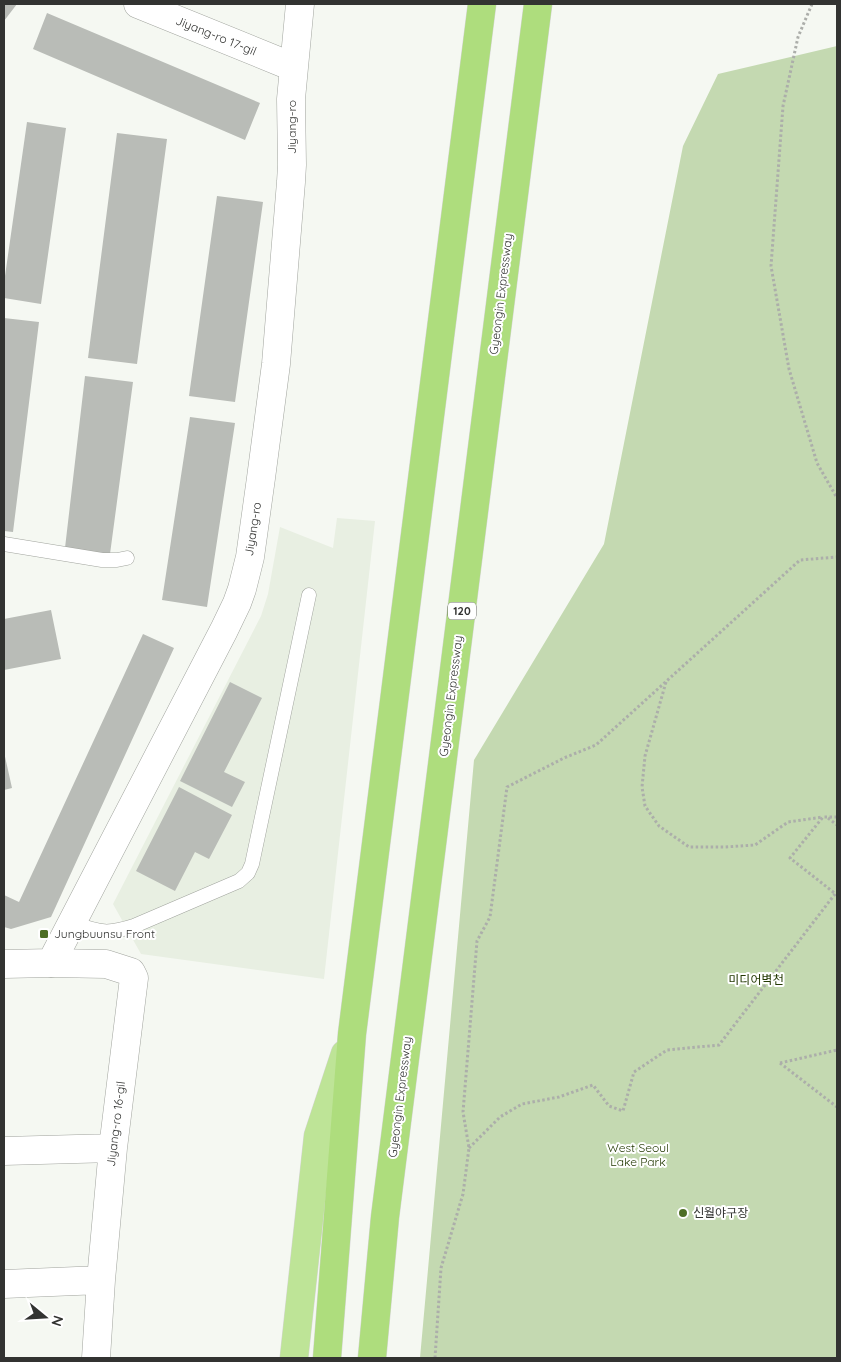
<svg xmlns="http://www.w3.org/2000/svg" width="841" height="1362" font-family="Quicksand,'Noto Sans KR',sans-serif">
	<style>
		.built { fill: #e8efe2 }
		.green { fill: #c4d9b1 }
		.building { fill: #b9bcb7 }
		.lines { fill: none; stroke-linecap: round; stroke-linejoin: round }
		.service-casing { stroke: #a1a49e; stroke-width: 15 }
		.minor-casing { stroke: #a1a49e; stroke-width: 29 }
		.tertiary-casing { stroke: #a1a49e; stroke-width: 29 }
		.trunk-casing { stroke: #d6d6d6; stroke-width: 29 }
		.motorway-casing { stroke: #d6d6d6; stroke-width: 29 }
		.path { stroke: #acaeaa; stroke-width: 3; stroke-dasharray: 2.5 2.5; stroke-linecap: butt }
		.service { stroke: #fff; stroke-width: 14 }
		.minor { stroke: #fff; stroke-width: 28 }
		.tertiary { stroke: #fff; stroke-width: 28 }
		.trunk { stroke: #bee497; stroke-width: 28 }
		.motorway { stroke: #aedd7d; stroke-width: 28 }
		.poi-dot { fill: #4e6f26; stroke: #fff; stroke-width: 2 }
		.labels { text-anchor: middle; stroke-width: 4; stroke-linejoin: round; paint-order: stroke }
		.shield { fill: #fff; stroke: #70706f; stroke-width: 1 }
		.shield-label { font-size: 11px; font-weight: bold; fill: #323331 }
		.street-label { font-size: 12px; fill: #323331; stroke: #fff }
		.poi-label { font-size: 12px; fill: #323331; stroke: #fff; text-anchor: start }
		.park-label { font-size: 12px; fill: #233902; stroke: #fff }
	</style>
	<rect width="100%" height="100%" fill="#f5f8f2"/>
	<path class="built" d="M 337,518 L 375,521 L 324,979 L 141,954 L 113,904 L 261,616 L 268,594 L 280,527 L 333,548 Z"/>
	<path class="green" d="M 837,46 L 837,1358 L 420,1358 L 474,760 L 604,544 L 683,146 L 718,74 Z"/>
	<path class="building" d="M 4,4 L 17,4 L 4,21 Z
		M 47,13 L 260,103 L 245,140 L 33,49 Z
		M 27,122 L 66,128 L 41,304 L 4,298 L 4,283 Z
		M 117,133 L 167,139 L 137,364 L 88,358 Z
		M 217,196 L 263,202 L 235,402 L 189,396 Z
		M 4,318 L 39,322 L 13,532 L 4,531 Z
		M 85,376 L 133,382 L 110,554 L 65,548 Z
		M 190,417 L 235,423 L 207,607 L 162,600 Z
		M 51,610 L 61,659 L 4,670 L 4,619 Z
		M 143,634 L 174,648 L 51,917 L 11,929 L 4,927 L 4,895 L 19,902 Z
		M 230,682 L 262,698 L 224,772 L 245,782 L 232,807 L 180,781 Z
		M 4,752 L 12,788 L 4,790 Z
		M 179,787 L 232,815 L 209,859 L 195,852 L 175,891 L 136,871 Z"/>
	<g class="lines">
		<g class="service-casing">
			<path id="service" d="M 4,544 L 102,560 L 117,560 L 127,558
				M 72,923 C 100,932 106,935 134,926 L 239,881 L 248,873 L 252,864 L 309,595"/>
		</g>
		<g class="minor-casing">
			<path id="minor" d="M 138,4 L 293,67
				M 51,963 L 106,964 L 131,972 L 134,978 L 113,1148 L 101,1280 L 96,1358
				M 4,1151 L 113,1148
				M 4,1284 L 101,1280"/>
		</g>
		<g class="tertiary-casing">
			<path id="tertiary" d="M 4,964 L 51,963 L 224,630 L 237,603 L 242,589 L 250,557 L 261,478 L 276,364 L 291,182 L 292,165 L 291,99 L 300,4"/>
		</g>
		<g class="trunk-casing">
			<path id="trunk" d="M 294,1358 L 318,1136 L 345,1054"/>
		</g>
		<g class="motorway-casing">
			<path id="motorway" d="M 327,1358 L 352,1034 L 482,4
				M 372,1358 L 385,1217 L 538,4"/>
		</g>
		<path class="path" d="M 812,4 L 798,37 L 783,106 L 771,266 L 789,369 L 817,463 L 837,498
			M 666,682 L 645,756 L 642,787 L 645,806 L 659,826 L 689,847 L 725,847 L 755,845 L 788,822 L 823,817
			M 837,817 L 823,817 L 790,858 L 837,895
			M 828,818 L 837,825
			M 780,1063 L 837,1107
			M 780,1063 L 837,1050
			M 469,1148 L 500,1117 L 522,1104 L 559,1097 L 593,1085 L 609,1106 L 623,1111 L 634,1072 L 667,1050 L 719,1045 L 835,894
			M 435,1358 L 441,1268 L 463,1194 L 469,1148 L 463,1112 L 477,941 L 490,917 L 507,787 L 564,758 L 596,745 L 800,560 L 837,557"/>
		<use href="#service" class="service"/>
		<use href="#minor" class="minor"/>
		<use href="#tertiary" class="tertiary"/>
		<use href="#trunk" class="trunk"/>
		<use href="#motorway" class="motorway"/>
	</g>
	<g class="poi-dot">
		<rect x="39" y="929" width="10" height="10" rx="2.5"/>
		<circle cx="683" cy="1213" r="5"/>
	</g>
	<g class="labels">
		<rect class="shield" x="448" y="602.5" width="28" height="17" rx="4"/>
		<g class="shield-label">
			<text x="462" y="615">120</text>
		</g>
		<g class="street-label">
			<text transform="translate(216 36) rotate(22)" y="4">Jiyang-ro 17-gil</text>
			<text transform="translate(292 127) rotate(-90)" y="4">Jiyang-ro</text>
			<text transform="translate(501 294) rotate(-83)" y="4">Gyeongin Expressway</text>
			<text transform="translate(253 529) rotate(-81)" y="4">Jiyang-ro</text>
			<text transform="translate(451 696) rotate(-83)" y="4">Gyeongin Expressway</text>
			<text transform="translate(400 1097) rotate(-83)" y="4">Gyeongin Expressway</text>
			<text transform="translate(116 1124) rotate(-83)" y="4">Jiyang-ro 16-gil</text>
		</g>
		<g class="poi-label">
			<text x="54" y="938">Jungbuunsu Front</text>
			<text x="693" y="1217">신월야구장</text>
		</g>
		<g class="park-label">
			<text x="756" y="984">미디어벽천</text>
			<text x="638" y="1152">West Seoul<tspan x="638" dy="14">Lake Park</tspan></text>
		</g>
	</g>
	<rect width="841" height="1362" fill="none" stroke="#323331" stroke-width="10"/>
	<g transform="translate(45 1317) rotate(108)" stroke="#ffffff" stroke-width="4" paint-order="stroke">
	<path d="M0-4L9 19L0 12L-9 19Z" fill="#323331"/>
	<text y="-8" font-size="14" font-weight="bold" text-anchor="middle" fill="#323331">N</text>
	</g>
</svg>
